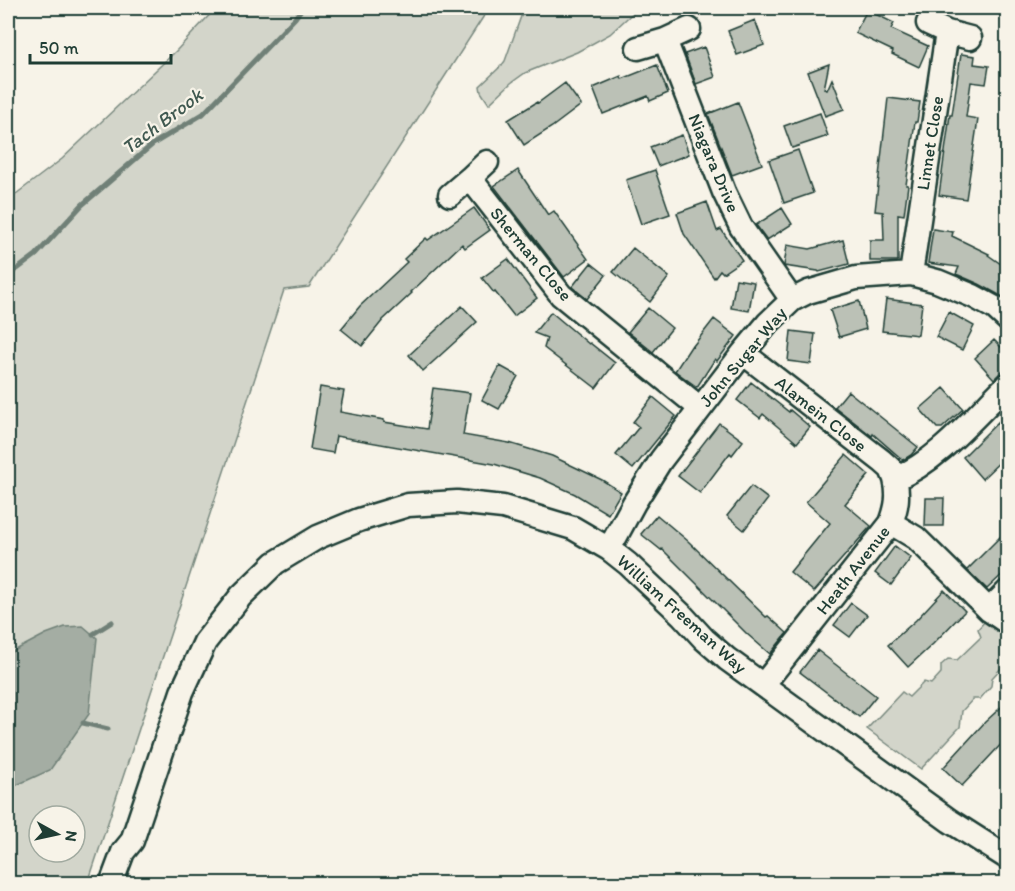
<svg xmlns="http://www.w3.org/2000/svg" width="1015" height="891" font-family="Itim,sans-serif">
	<style>
		.green { fill: #d3d5ca; stroke: #79897f; stroke-width: 1.5; fill-rule: evenodd }
		.water { fill: #a4ada3; stroke: #6f8077; stroke-width: 1.5 }
		.lines { fill: none; stroke-linecap: round; stroke-linejoin: round }
		.stream { stroke: #6f8077; stroke-width: 5 }
		.building { fill: #bbc1b6; stroke: #1f3d34; stroke-width: 1.5 }
		.minor-casing { stroke: #1f3d34; stroke-width: 27 }
		.minor { stroke: #f7f3e8; stroke-width: 22 }
		.labels { text-anchor: middle; stroke-width: 4.5; stroke-linejoin: round; paint-order: stroke }
		.street-label { font-size: 18px; fill: #1f3d34; stroke: #f7f3e8 }
		.water-label { font-size: 20px; font-style: italic; fill: #405950; stroke: #f7f3e8 }
	</style>
	<rect width="100%" height="100%" fill="#f7f3e8"/>
	<filter id="ink" filterUnits="userSpaceOnUse"><feTurbulence type="fractalNoise" baseFrequency=".0167" numOctaves="2"/><feDisplacementMap in="SourceGraphic" scale="12" xChannelSelector="R" yChannelSelector="G"/><feConvolveMatrix kernelMatrix="1 2 1 2 8 2 1 2 1" color-interpolation-filters="sRGB"/></filter>
	<g filter="url(#ink)">
		<path class="green" d="M 216,8 L 489,8 L 309,287 L 284,290 L 88,883 L 8,884 L 8,200 L 62,159 L 176,51 ZM 39,816 L 75,816 L 75,852 L 39,852 Z
			M 524,8 L 638,8 L 610,34 L 577,52 L 525,73 L 511,83 L 489,104 L 481,92 L 480,86 L 502,65 L 505,61 Z
			M 985,621 L 1007,637 L 1007,666 L 1003,666 L 992,678 L 991,686 L 980,699 L 973,699 L 962,711 L 960,727 L 921,769 L 867,729 L 902,692 L 909,697 L 924,682 L 931,684 L 941,673 L 941,665 L 948,659 L 957,660 L 981,637 L 978,629 Z"/>
		<path class="water" d="M 83,626 L 97,638 L 89,714 L 50,770 L 8,789 L 8,654 L 46,634 L 65,627 Z"/>
		<g class="lines">
			<path class="stream" d="M 8,276 L 36,255 L 82,205 L 153,144 L 203,114 L 295,18 L 302,8
				M 93,634 L 112,622
				M 83,723 L 108,729"/>
		</g>
		<path class="building" d="M 867,10 L 894,23 L 891,29 L 928,46 L 919,67 L 892,54 L 893,51 L 855,33 Z
			M 755,20 L 764,45 L 737,55 L 728,31 Z
			M 704,47 L 715,77 L 696,84 L 685,54 Z
			M 961,54 L 975,56 L 974,64 L 989,66 L 986,84 L 971,82 L 966,117 L 978,119 L 966,199 L 939,195 L 950,115 L 952,115 Z
			M 829,64 L 824,89 L 827,90 L 832,79 L 844,109 L 825,116 L 808,72 Z
			M 657,65 L 668,93 L 650,101 L 648,96 L 603,114 L 593,88 L 621,76 L 622,79 Z
			M 565,83 L 581,105 L 552,127 L 524,145 L 508,120 L 537,102 L 538,103 Z
			M 888,98 L 920,102 L 917,122 L 915,122 L 906,185 L 908,185 L 904,215 L 898,214 L 898,261 L 870,261 L 870,240 L 884,240 L 883,212 L 875,211 Z
			M 738,102 L 762,164 L 732,175 L 708,114 Z
			M 820,113 L 828,136 L 792,148 L 784,126 Z
			M 682,135 L 689,154 L 658,166 L 650,147 Z
			M 798,150 L 813,193 L 784,203 L 769,160 Z
			M 518,170 L 548,215 L 554,211 L 588,259 L 564,277 L 494,186 Z
			M 655,170 L 670,214 L 641,224 L 626,180 Z
			M 707,202 L 717,231 L 721,229 L 742,260 L 723,273 L 720,270 L 714,278 L 684,234 L 677,213 Z
			M 474,208 L 490,230 L 465,248 L 462,244 L 411,292 L 412,293 L 383,320 L 362,346 L 341,329 L 360,306 L 407,262 L 404,259 L 426,238 L 428,240 Z
			M 782,208 L 792,224 L 767,240 L 756,225 Z
			M 933,229 L 953,232 L 952,236 L 989,254 L 988,255 L 1008,269 L 1008,301 L 1001,296 L 979,284 L 956,274 L 959,267 L 928,263 Z
			M 843,240 L 849,264 L 819,272 L 818,271 L 784,266 L 787,245 L 810,249 Z
			M 633,248 L 669,277 L 650,302 L 613,272 Z
			M 508,259 L 537,298 L 514,316 L 495,292 L 494,293 L 482,278 Z
			M 591,263 L 606,275 L 587,299 L 572,287 Z
			M 736,279 L 754,282 L 749,311 L 731,308 Z
			M 886,299 L 922,304 L 918,335 L 882,331 Z
			M 859,301 L 866,329 L 839,337 L 830,310 Z
			M 462,306 L 477,322 L 423,371 L 409,355 Z
			M 648,308 L 672,328 L 653,352 L 628,332 Z
			M 551,312 L 589,344 L 590,343 L 615,363 L 596,388 L 544,348 L 547,338 L 534,333 Z
			M 949,312 L 974,326 L 962,350 L 936,337 Z
			M 714,319 L 736,336 L 717,361 L 715,359 L 697,387 L 675,371 L 692,345 L 693,346 Z
			M 791,331 L 815,334 L 811,364 L 788,361 Z
			M 994,340 L 1008,354 L 1008,365 L 994,379 L 975,358 Z
			M 500,366 L 518,376 L 499,409 L 482,400 Z
			M 751,382 L 789,412 L 790,410 L 810,427 L 797,443 L 763,414 L 760,418 L 737,400 Z
			M 320,387 L 344,391 L 340,412 L 384,420 L 384,422 L 427,429 L 433,388 L 470,393 L 463,435 L 509,443 L 552,456 L 602,480 L 621,492 L 608,514 L 575,494 L 540,478 L 494,464 L 336,436 L 333,453 L 310,449 Z
			M 944,388 L 963,409 L 942,428 L 937,428 L 920,409 Z
			M 848,391 L 918,447 L 911,455 L 903,460 L 873,434 L 872,436 L 835,407 Z
			M 653,397 L 676,416 L 633,469 L 616,455 L 639,427 L 633,422 Z
			M 1000,420 L 1008,427 L 1008,454 L 982,479 L 963,457 Z
			M 719,423 L 743,441 L 732,455 L 730,453 L 700,493 L 678,476 Z
			M 846,455 L 869,475 L 845,504 L 871,526 L 826,577 L 827,577 L 814,592 L 790,572 L 830,523 L 806,502 Z
			M 751,486 L 768,499 L 744,530 L 727,516 Z
			M 926,498 L 944,498 L 943,526 L 925,526 Z
			M 657,515 L 688,541 L 766,617 L 768,616 L 787,633 L 770,654 L 747,634 L 662,549 L 661,550 L 641,534 Z
			M 1008,529 L 1008,569 L 987,589 L 967,570 Z
			M 895,546 L 911,558 L 891,585 L 875,573 Z
			M 944,590 L 965,611 L 933,644 L 908,667 L 888,645 L 916,620 Z
			M 851,603 L 867,615 L 850,637 L 834,625 Z
			M 817,650 L 876,696 L 859,717 L 800,672 Z
			M 1008,701 L 1008,737 L 962,786 L 943,768 L 985,722 Z"/>
		<g class="lines">
			<g class="minor-casing">
				<path id="minor" d="M 689,29 L 665,40 L 724,192 L 741,227 L 792,300
					M 947,32 L 970,38
					M 638,48 L 665,40
					M 487,162 L 470,178 L 561,295 L 700,408
					M 450,195 L 470,178
					M 911,274 L 947,32 L 928,23
					M 743,353 L 882,461 L 891,469 L 895,479
					M 891,523 L 916,538 L 989,610 L 1008,623
					M 609,549 L 634,503 L 661,460 L 743,353 L 768,323 L 792,300 L 808,292 L 856,278 L 911,274 L 937,281 L 973,296 L 995,308 L 1008,320
					M 989,610 L 1008,591
					M 763,685 L 891,523 C 897,507 899,495 895,479 C 938,461 974,417 1008,384
					M 111,884 L 123,852 L 132,841 L 182,692 L 205,642 L 241,596 L 275,563 L 318,537 L 359,520 L 408,505 L 457,502 L 503,507 L 573,528 L 609,549 L 628,564 L 682,615 L 704,639 L 727,659 L 950,821 L 1008,858"/>
			</g>
			<use href="#minor" class="minor"/>
		</g>
	</g>
	<g class="labels">
		<g class="street-label">
			<text transform="translate(930 143) rotate(-81)" y="6">Linnet Close</text>
			<text transform="translate(714 163) rotate(67)" y="6">Niagara Drive</text>
			<text transform="translate(531 254) rotate(50)" y="6">Sherman Close</text>
			<text transform="translate(743 357) rotate(-50)" y="6">John Sugar Way</text>
			<text transform="translate(821 414) rotate(38)" y="6">Alamein Close</text>
			<text transform="translate(853 570) rotate(-52)" y="6">Heath Avenue</text>
			<text transform="translate(682 614) rotate(42)" y="6">William Freeman Way</text>
		</g>
		<g class="water-label">
			<text transform="translate(162 121) rotate(-37)" y="7">Tach Brook</text>
		</g>
	</g>
	<rect width="1015" height="891" fill="none" stroke="#f7f3e8" stroke-width="30"/>
	<rect x="15" y="15" width="985" height="861" fill="none" stroke="#1f3d34" stroke-width="2" filter="url(#ink)"/>
	<g transform="translate(57 834) rotate(98)"><circle r="28" fill="#f7f3e8" stroke="#a1aaa0" stroke-width="1.5"/>
	<path d="M0-4.5L10 22L0 15L-10 22Z" fill="#1f3d34"/>
	<text y="-9" font-size="16" font-weight="bold" text-anchor="middle" fill="#1f3d34">N</text>
	</g>
	<path d="M30 54v9h141v-9" fill="none" stroke="#1f3d34" stroke-width="3"/>
	<text x="39" y="54" font-size="18" fill="#1f3d34" stroke="#f7f3e8" stroke-width="4.5" paint-order="stroke">50 m</text>
</svg>
